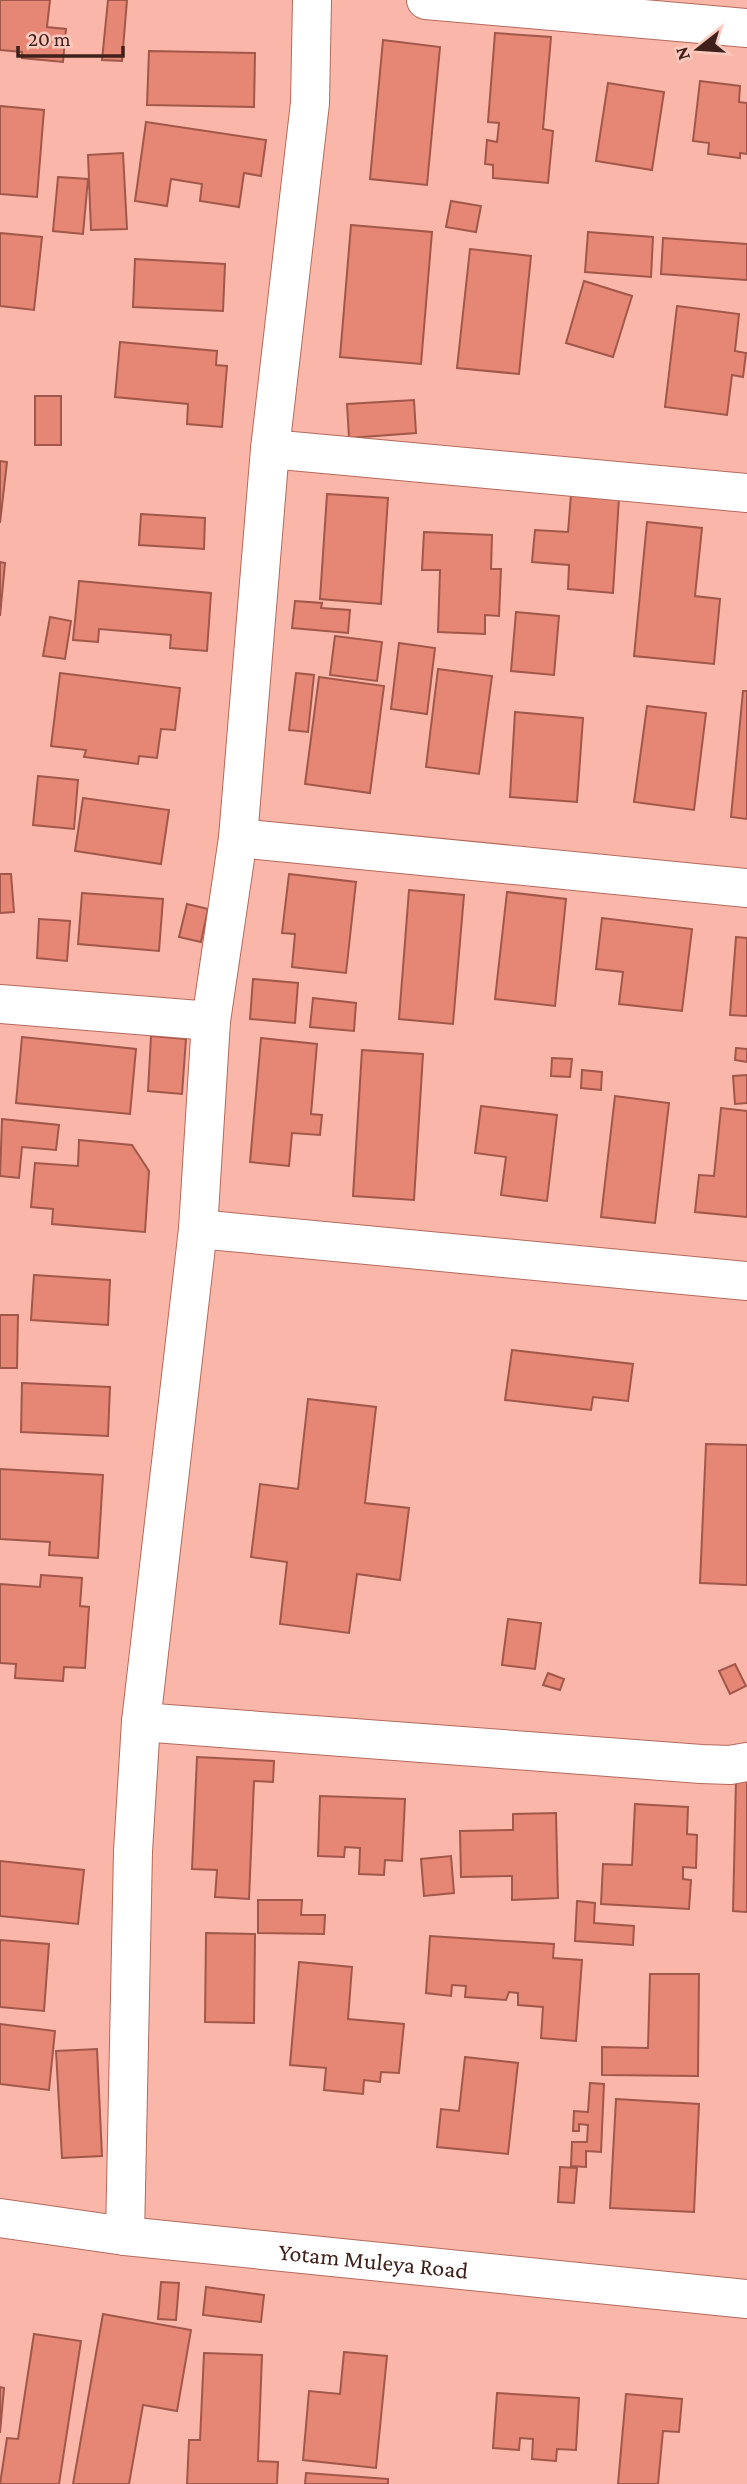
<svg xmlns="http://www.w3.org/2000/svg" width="747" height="2484" font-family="'Crimson Pro',serif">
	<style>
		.building { fill: #e58774; stroke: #a15749; stroke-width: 2 }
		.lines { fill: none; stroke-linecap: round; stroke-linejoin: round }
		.minor-casing { stroke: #b5695a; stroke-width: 40 }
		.minor { stroke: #fff; stroke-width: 38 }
		.labels { text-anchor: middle; stroke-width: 7; stroke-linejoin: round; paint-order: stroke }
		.street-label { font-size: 24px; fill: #3f201a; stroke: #fcc9be }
	</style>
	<rect width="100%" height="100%" fill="#fab7a9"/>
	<path class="building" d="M 0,0 L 50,0 L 47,27 L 66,29 L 63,62 L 22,58 L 22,52 L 0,50 Z
		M 108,0 L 127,0 L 122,61 L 102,60 Z
		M 495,33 L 551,37 L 543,129 L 553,131 L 548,183 L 493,178 L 493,165 L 485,164 L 487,140 L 497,142 L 499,123 L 488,122 Z
		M 383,40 L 440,47 L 427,185 L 370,179 Z
		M 149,51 L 255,53 L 254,107 L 147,105 Z
		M 700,81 L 740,86 L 739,102 L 747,103 L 747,154 L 740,153 L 740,158 L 708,154 L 709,143 L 693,141 Z
		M 608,83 L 664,92 L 652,170 L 596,161 Z
		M 0,106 L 44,110 L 37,197 L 0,194 Z
		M 146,122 L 266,140 L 261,176 L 244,173 L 239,207 L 200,201 L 202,184 L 171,179 L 167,206 L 135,201 Z
		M 123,153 L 127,229 L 91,230 L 88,155 Z
		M 58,177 L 88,179 L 83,234 L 53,231 Z
		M 451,201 L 481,206 L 476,232 L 446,227 Z
		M 351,225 L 432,232 L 421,364 L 340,357 Z
		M 588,232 L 653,237 L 651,277 L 585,272 Z
		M 0,233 L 42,237 L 34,310 L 0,306 Z
		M 663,238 L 747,244 L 747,280 L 661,274 Z
		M 470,249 L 531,256 L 519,374 L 457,368 Z
		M 135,259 L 225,264 L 223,311 L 133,307 Z
		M 584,281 L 632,296 L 613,357 L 566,343 Z
		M 677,306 L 739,314 L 735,351 L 746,353 L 743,377 L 732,375 L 727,415 L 665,407 Z
		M 120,342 L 217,351 L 216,365 L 227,366 L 222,427 L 187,424 L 188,404 L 115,397 Z
		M 35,396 L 61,396 L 61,445 L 35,445 Z
		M 414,400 L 416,433 L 349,438 L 347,404 Z
		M 0,461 L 7,462 L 0,523 Z
		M 327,494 L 388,498 L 381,604 L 320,599 Z
		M 571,494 L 619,498 L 613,593 L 568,589 L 569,565 L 532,562 L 535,530 L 568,532 Z
		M 141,514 L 205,518 L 204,549 L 139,545 Z
		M 647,522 L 702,528 L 695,596 L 720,599 L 714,664 L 634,656 Z
		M 424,532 L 492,535 L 491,569 L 501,569 L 499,616 L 485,615 L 485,634 L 438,632 L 440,570 L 422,570 Z
		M 0,562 L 5,563 L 0,616 Z
		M 79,581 L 211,593 L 207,651 L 170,648 L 171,635 L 99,629 L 98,642 L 73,640 Z
		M 295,601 L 322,603 L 321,608 L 350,610 L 348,633 L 292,628 Z
		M 516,612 L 559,616 L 554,675 L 511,671 Z
		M 50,617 L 71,621 L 65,659 L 43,656 Z
		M 335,636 L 382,642 L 377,681 L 330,675 Z
		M 399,643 L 435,648 L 427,714 L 391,709 Z
		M 438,669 L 492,676 L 479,774 L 426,767 Z
		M 60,673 L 180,688 L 175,730 L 161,729 L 157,758 L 139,756 L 138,764 L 84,757 L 86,750 L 51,746 Z
		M 296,673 L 314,675 L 308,732 L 289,730 Z
		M 319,677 L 384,686 L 370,793 L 305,784 Z
		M 743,691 L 747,691 L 747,819 L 731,817 Z
		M 647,706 L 706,713 L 694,810 L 634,802 Z
		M 515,712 L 583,718 L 577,802 L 510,797 Z
		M 38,776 L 78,780 L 74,829 L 33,825 Z
		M 83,798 L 169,810 L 161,864 L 75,851 Z
		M 0,874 L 11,874 L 14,912 L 0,913 Z
		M 289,874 L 356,882 L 346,973 L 292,967 L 295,934 L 282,933 Z
		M 409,890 L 464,895 L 453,1024 L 399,1019 Z
		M 507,892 L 566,899 L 555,1006 L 495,999 Z
		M 82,893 L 163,899 L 159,951 L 78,944 Z
		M 187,904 L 208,909 L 201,942 L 179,937 Z
		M 602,918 L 692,929 L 682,1011 L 619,1004 L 623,972 L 596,969 Z
		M 39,919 L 70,921 L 67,961 L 37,958 Z
		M 736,937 L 747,938 L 747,1016 L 730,1015 Z
		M 253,979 L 298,983 L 295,1023 L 250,1019 Z
		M 313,998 L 356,1003 L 354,1031 L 310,1027 Z
		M 151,1036 L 186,1039 L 182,1094 L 148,1091 Z
		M 22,1037 L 136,1049 L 130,1114 L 16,1103 Z
		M 261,1038 L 317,1044 L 311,1114 L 322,1115 L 320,1135 L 292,1133 L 289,1166 L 250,1162 Z
		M 736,1048 L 747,1049 L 747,1062 L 735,1060 Z
		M 362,1050 L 423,1054 L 414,1200 L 353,1196 Z
		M 552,1058 L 572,1059 L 570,1077 L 551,1076 Z
		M 582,1070 L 602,1072 L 601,1090 L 581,1088 Z
		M 747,1075 L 747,1103 L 735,1104 L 733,1076 Z
		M 615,1096 L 669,1103 L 655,1223 L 601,1217 Z
		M 481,1106 L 557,1115 L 547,1201 L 501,1195 L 506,1157 L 475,1153 Z
		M 721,1108 L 747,1111 L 747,1217 L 695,1212 L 699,1175 L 714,1176 Z
		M 2,1119 L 59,1125 L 56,1150 L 22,1147 L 19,1178 L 0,1176 Z
		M 79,1140 L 132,1145 L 149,1171 L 145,1232 L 52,1224 L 53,1209 L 31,1207 L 35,1163 L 78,1166 Z
		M 34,1275 L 110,1280 L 108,1325 L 31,1320 Z
		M 0,1315 L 18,1315 L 17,1368 L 0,1368 Z
		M 512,1350 L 633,1364 L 628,1401 L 593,1397 L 591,1410 L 505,1400 Z
		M 22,1383 L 110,1387 L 108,1436 L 21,1432 Z
		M 308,1399 L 376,1407 L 365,1503 L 409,1508 L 400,1580 L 357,1574 L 349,1633 L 280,1624 L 287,1562 L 251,1557 L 260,1484 L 298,1489 Z
		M 706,1444 L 747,1445 L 747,1585 L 700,1583 Z
		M 0,1469 L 103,1475 L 98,1558 L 49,1555 L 50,1542 L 0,1539 Z
		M 41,1575 L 82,1578 L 80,1606 L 89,1607 L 85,1668 L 64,1667 L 63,1681 L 15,1678 L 16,1664 L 0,1663 L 0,1584 L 40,1587 Z
		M 508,1619 L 541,1623 L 535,1669 L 502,1665 Z
		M 735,1664 L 746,1686 L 730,1694 L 719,1671 Z
		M 548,1673 L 564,1679 L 560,1690 L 543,1685 Z
		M 197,1757 L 274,1761 L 273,1782 L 254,1781 L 249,1899 L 215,1897 L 217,1870 L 192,1869 Z
		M 736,1780 L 747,1780 L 747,1912 L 733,1911 Z
		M 320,1796 L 405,1799 L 402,1861 L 385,1860 L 384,1875 L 359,1874 L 360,1848 L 345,1847 L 344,1857 L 318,1856 Z
		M 635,1804 L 688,1807 L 687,1834 L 697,1835 L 696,1868 L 683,1867 L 683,1879 L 691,1880 L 689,1909 L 601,1904 L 603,1864 L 632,1865 Z
		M 556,1813 L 558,1898 L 512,1900 L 512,1876 L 461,1877 L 460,1831 L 513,1830 L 513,1814 Z
		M 451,1856 L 454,1893 L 424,1896 L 421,1859 Z
		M 0,1861 L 84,1870 L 78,1924 L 0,1916 Z
		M 258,1900 L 302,1900 L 301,1915 L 325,1915 L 324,1934 L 258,1933 Z
		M 577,1901 L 595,1903 L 594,1923 L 634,1926 L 633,1945 L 575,1941 Z
		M 206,1933 L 255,1934 L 254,2023 L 205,2022 Z
		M 430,1936 L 554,1944 L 553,1958 L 582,1960 L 576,2041 L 541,2038 L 543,2007 L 518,2005 L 518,1993 L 509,1992 L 506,2000 L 465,1997 L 466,1986 L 452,1985 L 451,1996 L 426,1993 Z
		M 0,1940 L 49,1944 L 44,2011 L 0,2007 Z
		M 299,1962 L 352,1967 L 348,2019 L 404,2024 L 399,2073 L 381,2072 L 380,2082 L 364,2080 L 363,2094 L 324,2090 L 326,2068 L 290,2065 Z
		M 650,1974 L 699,1974 L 698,2076 L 602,2075 L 602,2047 L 648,2048 Z
		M 0,2024 L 55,2031 L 49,2090 L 0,2084 Z
		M 97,2049 L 102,2156 L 62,2158 L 56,2051 Z
		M 465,2057 L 518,2063 L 508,2154 L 437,2147 L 441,2109 L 459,2111 Z
		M 590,2083 L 604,2084 L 601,2152 L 586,2151 L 586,2167 L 571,2166 L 572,2142 L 587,2142 L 588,2125 L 579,2124 L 579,2131 L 573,2131 L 574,2111 L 588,2112 Z
		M 616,2099 L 699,2104 L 694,2212 L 610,2208 Z
		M 560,2167 L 577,2168 L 574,2203 L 558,2202 Z
		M 161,2282 L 179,2283 L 176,2320 L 158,2319 Z
		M 206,2287 L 264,2295 L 261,2322 L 203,2315 Z
		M 103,2314 L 191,2330 L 177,2411 L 143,2405 L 129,2484 L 73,2484 Z
		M 34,2334 L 81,2341 L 59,2484 L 0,2484 L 7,2438 L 18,2439 Z
		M 344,2352 L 387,2356 L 376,2468 L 303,2460 L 309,2391 L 340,2394 Z
		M 204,2353 L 262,2355 L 258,2461 L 278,2462 L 277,2484 L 187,2484 L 189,2440 L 200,2440 Z
		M 0,2387 L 4,2388 L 0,2433 Z
		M 497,2393 L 579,2398 L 576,2450 L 557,2449 L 556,2461 L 532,2459 L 533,2439 L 520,2438 L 519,2450 L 493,2448 Z
		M 626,2394 L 682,2399 L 679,2432 L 663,2431 L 658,2484 L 618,2484 Z
		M 306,2473 L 388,2479 L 388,2484 L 305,2484 Z"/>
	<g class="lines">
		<g class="minor-casing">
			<g id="minor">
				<path d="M 426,0 L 747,28"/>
				<path d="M 270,449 L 747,493"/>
				<path d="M 238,838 L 747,888"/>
				<path d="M 0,1004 L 211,1021"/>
				<path d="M 198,1229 L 747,1281"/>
				<path d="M 141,1722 L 701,1764 L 730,1765 L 747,1762"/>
				<path id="s1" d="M 0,2218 L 125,2236 L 747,2299"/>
				<path d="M 125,2236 L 133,1851 L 141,1722 L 198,1229 L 211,1021 L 238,838 L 270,449 L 310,103 L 312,0"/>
			</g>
		</g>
		<use href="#minor" class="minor"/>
	</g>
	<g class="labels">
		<g class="street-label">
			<text dy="8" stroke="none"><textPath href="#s1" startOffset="376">Yotam Muleya Road</textPath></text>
		</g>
	</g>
	<g transform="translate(698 49) rotate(253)" stroke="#fcc9be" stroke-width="5" paint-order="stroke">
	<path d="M0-5L12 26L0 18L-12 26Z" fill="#3f201a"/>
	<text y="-10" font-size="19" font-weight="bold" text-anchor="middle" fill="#3f201a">N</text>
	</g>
	<path d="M18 46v10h105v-10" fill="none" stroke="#3f201a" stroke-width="3.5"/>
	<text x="28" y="46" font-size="21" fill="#3f201a" stroke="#fcc9be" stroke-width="5" paint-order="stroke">20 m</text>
</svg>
